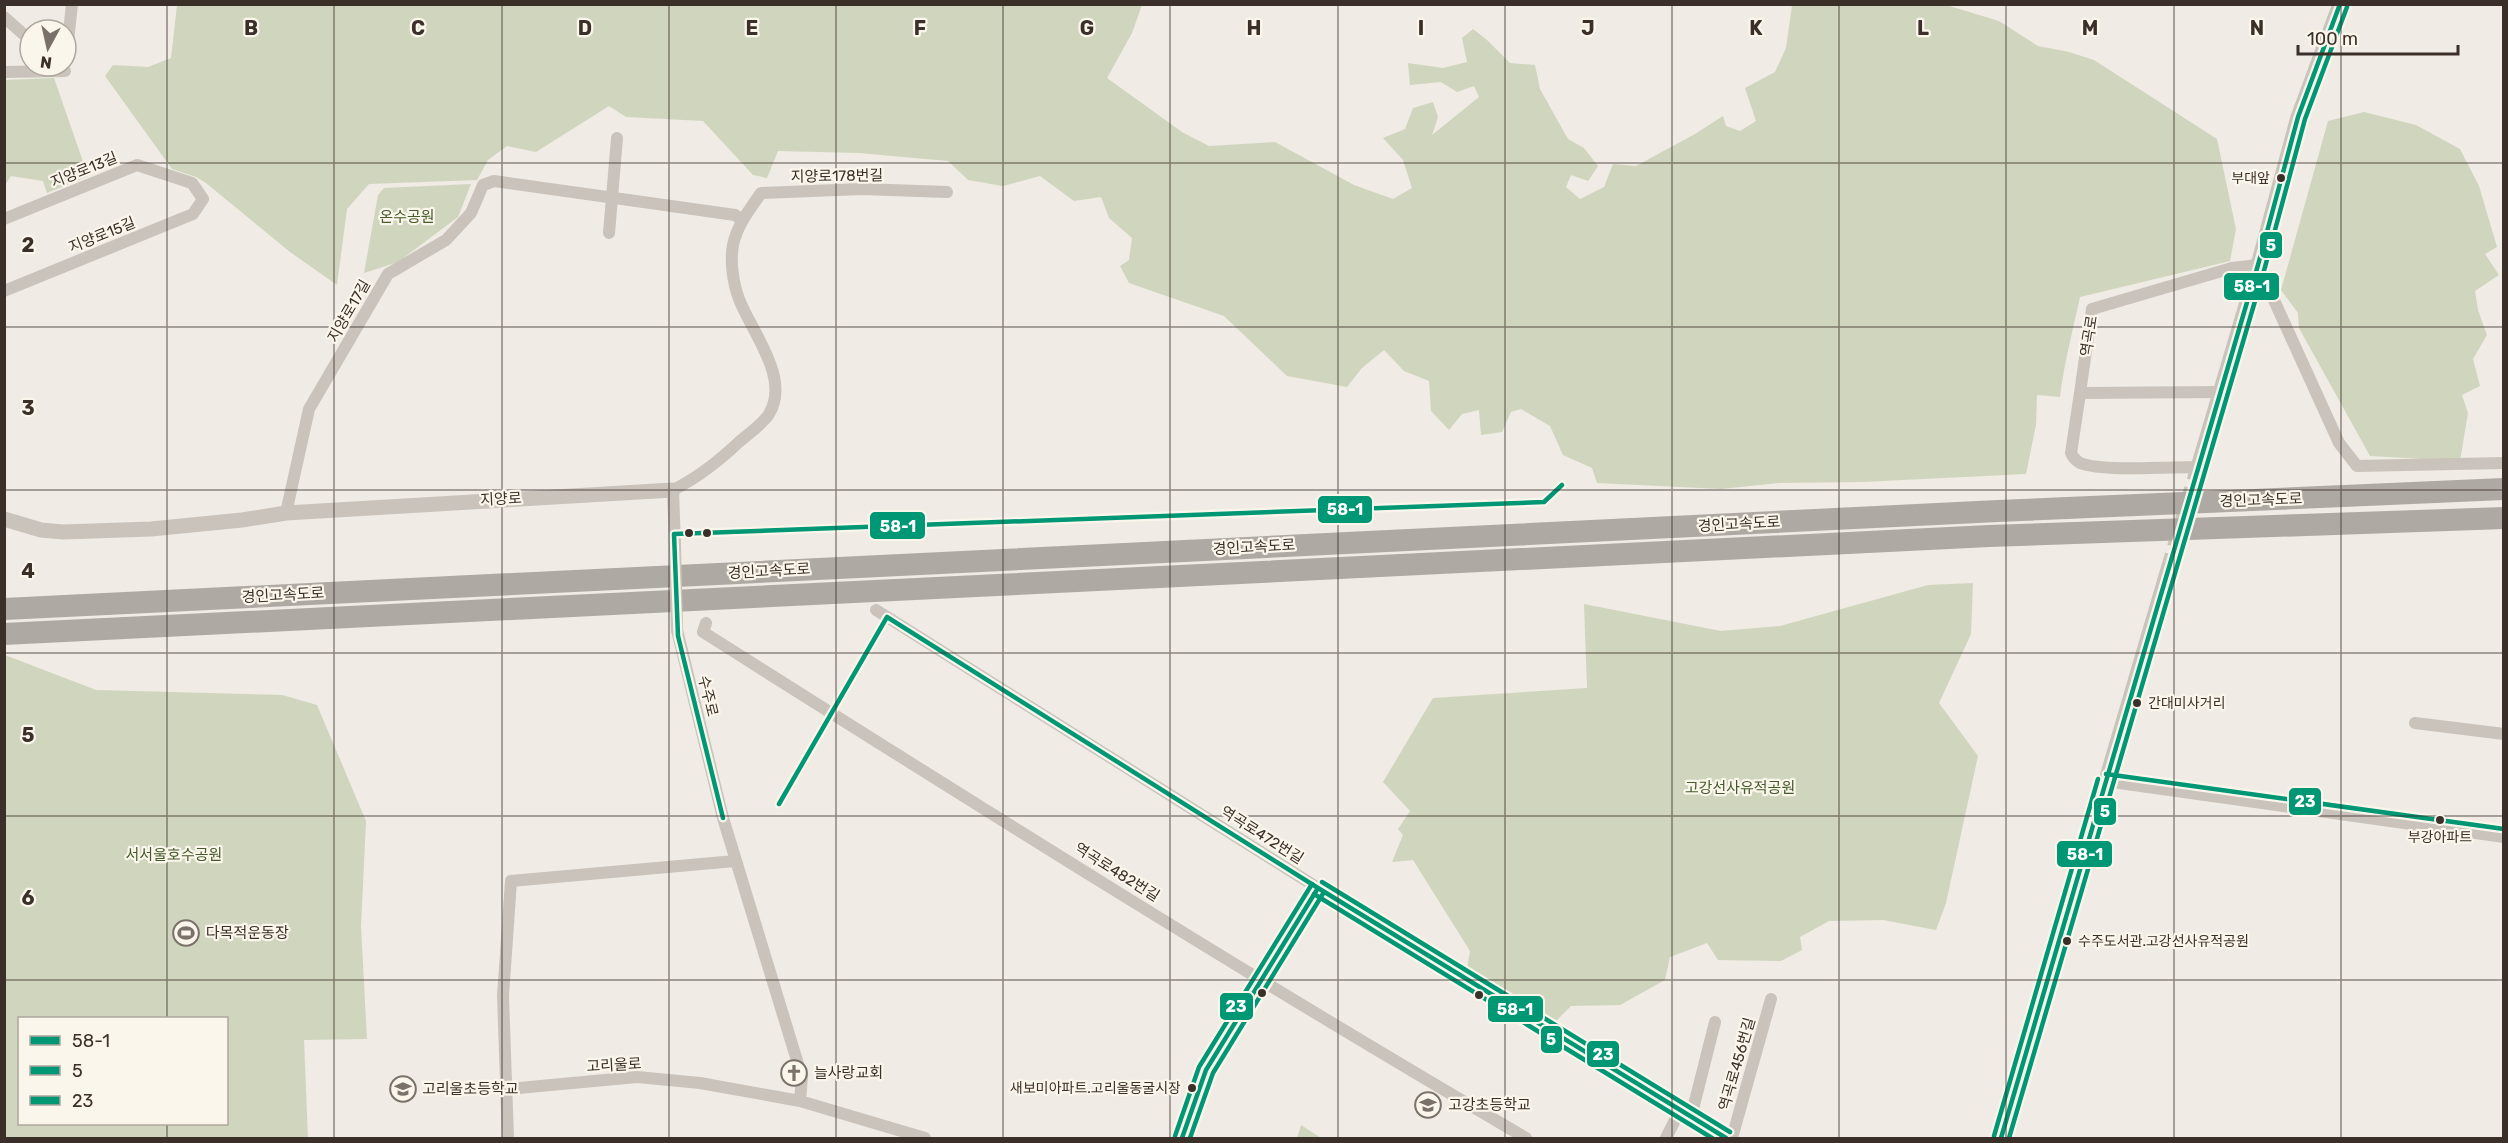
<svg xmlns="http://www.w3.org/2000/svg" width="2508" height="1143" font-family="Rubik,'Noto Sans KR',sans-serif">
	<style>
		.green { fill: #cfd6bd; fill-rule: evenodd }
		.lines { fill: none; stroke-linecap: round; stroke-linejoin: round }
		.tertiary-tunnel { stroke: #ccc6bf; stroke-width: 15; stroke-dasharray: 15 8; stroke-linecap: butt }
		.minor { stroke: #c9c3bc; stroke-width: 12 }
		.tertiary { stroke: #c9c3bc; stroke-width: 15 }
		.motorway { stroke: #afa9a3; stroke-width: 22 }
		.minor-bridge { stroke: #c9c3bc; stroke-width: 12 }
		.bus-1-casing { stroke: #fbf6ec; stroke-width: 9 }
		.bus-2-casing { stroke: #fbf6ec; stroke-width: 9 }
		.bus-3-casing { stroke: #fbf6ec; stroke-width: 9 }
		.bus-1 { stroke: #009775; stroke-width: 4.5 }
		.bus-2 { stroke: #009775; stroke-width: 4.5 }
		.bus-3 { stroke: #009775; stroke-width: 4.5 }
		.grid { fill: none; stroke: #3b3029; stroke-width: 1.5; stroke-opacity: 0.55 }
		.bus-dot { fill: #3b3029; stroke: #fbf6ec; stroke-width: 2 }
		.labels { text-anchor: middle; stroke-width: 4.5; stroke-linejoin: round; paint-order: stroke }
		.bus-label { font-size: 14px; fill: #3b3029; stroke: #fbf6ec; text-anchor: end }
		.street-label { font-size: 15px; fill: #3b3029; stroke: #fbf6ec }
		.park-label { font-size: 15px; fill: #455b2b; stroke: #fbf6ec }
		.poi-label { font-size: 15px; fill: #3b3029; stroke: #fbf6ec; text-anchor: start }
		.grid-label { font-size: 20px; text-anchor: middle; font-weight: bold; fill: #3b3029; stroke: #fbf6ec; stroke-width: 4.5; stroke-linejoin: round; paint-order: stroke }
		.line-badge { stroke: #fbf6ec; stroke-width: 2 }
		.badge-label { font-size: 16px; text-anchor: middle; font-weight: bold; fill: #fff }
	</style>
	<rect width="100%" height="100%" fill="#f0ebe4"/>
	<path class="green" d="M 177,5 L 1142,5 L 1132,33 L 1107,78 L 1182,132 L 1209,146 L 1275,142 L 1354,185 L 1393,199 L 1412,188 L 1403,160 L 1383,138 L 1405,129 L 1413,108 L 1433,102 L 1438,117 L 1432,135 L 1479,97 L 1474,86 L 1457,92 L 1441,82 L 1410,85 L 1408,63 L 1443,68 L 1467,62 L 1462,38 L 1473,29 L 1487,40 L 1510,63 L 1535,65 L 1540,89 L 1568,139 L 1584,148 L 1598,166 L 1588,181 L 1571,175 L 1566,187 L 1580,199 L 1604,187 L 1613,164 L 1636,166 L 1695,134 L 1723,116 L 1726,126 L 1740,131 L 1756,121 L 1745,88 L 1775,72 L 1786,48 L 1792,5 L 1946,5 L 1999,21 L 2038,46 L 2069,52 L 2094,60 L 2217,139 L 2236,229 L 2230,261 L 2080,297 C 2073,330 2064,363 2060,397 L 2037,395 L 2036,425 L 2026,474 L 1862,482 L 1779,483 L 1721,489 L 1597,483 L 1592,468 L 1563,455 L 1550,426 L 1521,409 L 1511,412 L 1502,432 L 1481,435 L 1479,410 L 1462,414 L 1449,430 L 1431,411 L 1429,381 L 1404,371 L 1384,350 L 1362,368 L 1347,387 L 1287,376 L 1224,316 L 1129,283 L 1120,266 L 1129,260 L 1132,238 L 1109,218 L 1101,197 L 1074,201 L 1040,176 L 1003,186 L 968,180 L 948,161 L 859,153 L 778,151 L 767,178 L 753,175 L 703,121 L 626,117 L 609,106 L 536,152 L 507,146 L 488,160 L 477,180 L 369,184 L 347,209 L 337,285 L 290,252 L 206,183 L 196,177 L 172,169 L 105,76 L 113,65 L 148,67 L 171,58 Z
		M 54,78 L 88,176 L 47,193 L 43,181 L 11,176 L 5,185 L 5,80 Z
		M 2364,112 L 2416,125 L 2460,149 L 2479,186 L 2497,247 L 2485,254 L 2499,275 L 2475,291 L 2478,310 L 2487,335 L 2473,359 L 2480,386 L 2462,395 L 2468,413 L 2460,461 L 2370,456 L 2299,328 L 2298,313 L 2281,290 L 2328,121 Z
		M 471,184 L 458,217 L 398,262 L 364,273 L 378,195 L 384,188 Z
		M 1973,583 L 1971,634 L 1939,703 L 1978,756 L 1946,903 L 1936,930 L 1883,920 L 1829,921 L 1800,937 L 1802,950 L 1781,961 L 1718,960 L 1707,943 L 1670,957 L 1665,980 L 1620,1005 L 1571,1006 L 1554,1023 L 1467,969 L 1470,951 L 1413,860 L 1392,862 L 1403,835 L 1398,829 L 1410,811 L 1383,782 L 1433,698 L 1587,688 L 1584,604 L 1721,631 L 1780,626 L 1928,585 Z
		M 5,655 L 96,690 L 282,695 L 317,705 L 366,821 L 361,926 L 367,1039 L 304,1040 L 308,1138 L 5,1138 ZM 226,1018 L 226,1124 L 20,1124 L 20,1018 Z
		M 1301,1125 L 1321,1138 L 1297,1138 Z"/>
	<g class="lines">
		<path class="tertiary-tunnel" d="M 2168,569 L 2196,474"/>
		<path class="minor" d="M 4,17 L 30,40
			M 66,60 L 72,4
			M 4,72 L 65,71
			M 4,219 L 137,165 L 192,183 L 203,199 L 193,214 L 4,291
			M 609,233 L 617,138
			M 2221,392 L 2080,393 L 2092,309 L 2232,268 L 2258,265 L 2339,443 L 2357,466 L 2504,463
			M 2080,393 L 2071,453 C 2073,458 2075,460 2080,463 C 2103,472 2170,467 2198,467
			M 286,513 L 309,409 L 388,274 L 446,240 L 471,213 L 483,185 L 494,181 L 735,215 L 742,220
			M 675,545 L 673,490 C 697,478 720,460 739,442 C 748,434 763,424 769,414 C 791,378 751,331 739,299 C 733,283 730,261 733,245 C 737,225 750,209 761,193 L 862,189 L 947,192
			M 876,610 L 1318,888 L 1726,1138
			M 706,623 L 703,632 C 975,804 1248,976 1526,1138
			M 677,630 L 723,818 L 802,1077 L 800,1101
			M 2415,723 L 2504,734
			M 2105,781 L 2504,837
			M 507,1089 L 637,1077 L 700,1083 L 800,1101 L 925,1138
			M 1691,1117 L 1715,1022
			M 508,1138 L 503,996 L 511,881 L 735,861
			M 1182,1138 L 1194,1099 L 1206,1070 L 1318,888
			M 1666,1138 L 1680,1110
			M 1732,1138 L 1771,999"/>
		<path class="tertiary" d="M 2196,474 L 2258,265 L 2298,117 L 2340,4
			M 4,519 L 41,530 L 63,532 L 151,529 L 242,520 L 286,513 L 673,490
			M 2001,1138 L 2168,569"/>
		<path class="motorway" d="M 4,609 L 1998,511 L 2504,489
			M 4,634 L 1989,536 L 2504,518"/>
		<path class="minor-bridge" d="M 675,545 L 677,630"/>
		<g class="bus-1-casing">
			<path id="bus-1" d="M 674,534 L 1544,502 L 1562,485
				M 674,534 L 678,636 L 723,818
				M 887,617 L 1318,888 L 1726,1138
				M 779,804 L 887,617
				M 1182,1138 L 1206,1070 L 1318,888
				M 2001,1138 L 2258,265 L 2298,117 L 2340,4"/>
		</g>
		<g class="bus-2-casing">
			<path id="bus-2" d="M 1314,894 L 1712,1138
				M 1190,1138 L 1213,1073 L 1324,892
				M 2009,1138 L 2265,267 L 2305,119 L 2347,7"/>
		</g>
		<g class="bus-3-casing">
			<path id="bus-3" d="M 2106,774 L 2504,829
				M 1322,882 L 1730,1132
				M 1175,1136 L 1199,1067 L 1312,884
				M 1994,1136 L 2098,779"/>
		</g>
		<use href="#bus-1" class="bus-1"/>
		<use href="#bus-2" class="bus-2"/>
		<use href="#bus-3" class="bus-3"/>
	</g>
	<path class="grid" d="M 167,4 L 167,1018M 334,4 L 334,1138M 502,4 L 502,1138M 669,4 L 669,1138M 836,4 L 836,1138M 1003,4 L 1003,1138M 1170,4 L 1170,1138M 1338,4 L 1338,1138M 1505,4 L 1505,1138M 1672,4 L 1672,1138M 1839,4 L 1839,1138M 2006,4 L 2006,1138M 2174,4 L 2174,1138M 2341,4 L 2341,1138M 4,163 L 2504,163M 4,327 L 2504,327M 4,490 L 2504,490M 4,653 L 2504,653M 4,816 L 2504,816M 4,980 L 2504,980M 167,1124 L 167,1138"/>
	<defs>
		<g id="stadium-ring" transform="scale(1.35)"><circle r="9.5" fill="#fbf6ec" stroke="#7a716a" stroke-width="1.5"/><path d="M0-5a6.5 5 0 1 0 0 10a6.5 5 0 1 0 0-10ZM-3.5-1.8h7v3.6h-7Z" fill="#7a716a"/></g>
		<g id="church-ring" transform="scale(1.35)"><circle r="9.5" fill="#fbf6ec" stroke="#7a716a" stroke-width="1.5"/><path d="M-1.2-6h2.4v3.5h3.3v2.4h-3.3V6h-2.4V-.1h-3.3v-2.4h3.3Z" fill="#7a716a"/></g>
		<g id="school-ring" transform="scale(1.35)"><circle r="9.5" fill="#fbf6ec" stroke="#7a716a" stroke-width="1.5"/><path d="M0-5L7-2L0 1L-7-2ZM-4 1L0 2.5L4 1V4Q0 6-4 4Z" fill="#7a716a"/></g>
	</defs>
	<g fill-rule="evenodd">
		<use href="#stadium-ring" x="186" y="933"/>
		<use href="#church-ring" x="794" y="1073"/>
		<use href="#school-ring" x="403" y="1089"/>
		<use href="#school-ring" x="1428" y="1105"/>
	</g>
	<g class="bus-dot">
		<circle cx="2281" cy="178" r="5"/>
		<circle cx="689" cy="533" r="5"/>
		<circle cx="707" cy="533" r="5"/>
		<circle cx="2137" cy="703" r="5"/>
		<circle cx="2440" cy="820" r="5"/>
		<circle cx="2067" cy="941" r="5"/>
		<circle cx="1262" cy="993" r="5"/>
		<circle cx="1479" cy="995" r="5"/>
		<circle cx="1192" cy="1088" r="5"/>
	</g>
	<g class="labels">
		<g class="bus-label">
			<text x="2270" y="183">부대앞</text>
			<text x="2148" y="708" text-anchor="start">간대미사거리</text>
			<text x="2440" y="842" text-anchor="middle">부강아파트</text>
			<text x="2078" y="946" text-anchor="start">수주도서관.고강선사유적공원</text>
			<text x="1181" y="1093">새보미아파트.고리울동굴시장</text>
		</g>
		<g class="street-label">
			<text transform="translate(84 170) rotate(-22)" y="5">지양로13길</text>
			<text transform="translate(837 176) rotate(-1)" y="5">지양로178번길</text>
			<text transform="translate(102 235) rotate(-22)" y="5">지양로15길</text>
			<text transform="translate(349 311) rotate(-60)" y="5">지양로17길</text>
			<text transform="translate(2089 336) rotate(-81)" y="5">역곡로</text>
			<text transform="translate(501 499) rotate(-3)" y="5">지양로</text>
			<text transform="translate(2261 500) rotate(-2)" y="5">경인고속도로</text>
			<text transform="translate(1739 524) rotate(-3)" y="5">경인고속도로</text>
			<text transform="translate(1254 547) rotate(-3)" y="5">경인고속도로</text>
			<text transform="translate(769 571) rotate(-3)" y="5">경인고속도로</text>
			<text transform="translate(283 595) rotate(-3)" y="5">경인고속도로</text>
			<text transform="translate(708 696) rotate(76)" y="5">수주로</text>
			<text transform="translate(1262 835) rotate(32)" y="5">역곡로472번길</text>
			<text transform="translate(1117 872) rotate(32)" y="5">역곡로482번길</text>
			<text transform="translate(1737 1064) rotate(-74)" y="5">역곡로456번길</text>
			<text transform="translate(614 1065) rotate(-3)" y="5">고리울로</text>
		</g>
		<g class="park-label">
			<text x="407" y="222">온수공원</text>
			<text x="1740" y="793">고강선사유적공원</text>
			<text x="174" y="860">서서울호수공원</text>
		</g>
		<g class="poi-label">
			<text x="206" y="938">다목적운동장</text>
			<text x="814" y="1078">늘사랑교회</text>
			<text x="422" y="1094">고리울초등학교</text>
			<text x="1448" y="1110">고강초등학교</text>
		</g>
	</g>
	<g class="grid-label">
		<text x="251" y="35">B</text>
		<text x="418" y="35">C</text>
		<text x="585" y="35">D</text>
		<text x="752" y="35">E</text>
		<text x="920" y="35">F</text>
		<text x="1087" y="35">G</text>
		<text x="1254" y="35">H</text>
		<text x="1421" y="35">I</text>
		<text x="1588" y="35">J</text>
		<text x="1756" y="35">K</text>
		<text x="1923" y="35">L</text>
		<text x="2090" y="35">M</text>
		<text x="2257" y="35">N</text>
		<text x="28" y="252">2</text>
		<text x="28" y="415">3</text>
		<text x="28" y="578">4</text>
		<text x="28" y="742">5</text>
		<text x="28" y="905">6</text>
	</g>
	<g class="line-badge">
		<rect x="2259" y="231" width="24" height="28" rx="6" fill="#009775"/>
		<rect x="2223" y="272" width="57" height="29" rx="6" fill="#009775"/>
		<rect x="1317" y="495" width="56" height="29" rx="6" fill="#009775"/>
		<rect x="869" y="511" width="57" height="29" rx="6" fill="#009775"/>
		<rect x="2288" y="787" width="34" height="29" rx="6" fill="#009775"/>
		<rect x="2093" y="797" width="24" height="29" rx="6" fill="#009775"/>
		<rect x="2056" y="840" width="57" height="28" rx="6" fill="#009775"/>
		<rect x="1219" y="992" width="35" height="29" rx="6" fill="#009775"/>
		<rect x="1487" y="995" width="57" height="28" rx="6" fill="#009775"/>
		<rect x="1540" y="1025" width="23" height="29" rx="6" fill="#009775"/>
		<rect x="1586" y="1040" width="34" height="28" rx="6" fill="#009775"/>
	</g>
	<g class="badge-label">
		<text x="2271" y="251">5</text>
		<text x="2252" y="292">58-1</text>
		<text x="1345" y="515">58-1</text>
		<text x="898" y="532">58-1</text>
		<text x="2305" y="807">23</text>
		<text x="2105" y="817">5</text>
		<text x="2085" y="860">58-1</text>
		<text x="1236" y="1012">23</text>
		<text x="1515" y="1015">58-1</text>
		<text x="1551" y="1045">5</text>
		<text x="1603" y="1060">23</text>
	</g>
	<rect width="2508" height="1143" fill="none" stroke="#3b3029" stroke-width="12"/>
	<rect x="18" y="1017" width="210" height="108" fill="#fbf6ec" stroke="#aea79e" stroke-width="1.5"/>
	<rect x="30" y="1036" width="30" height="9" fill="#009775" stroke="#aea79e" stroke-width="1.5"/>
	<text x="72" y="1047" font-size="18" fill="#3b3029">58-1</text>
	<rect x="30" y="1066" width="30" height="9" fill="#009775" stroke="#aea79e" stroke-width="1.5"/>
	<text x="72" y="1077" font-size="18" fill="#3b3029">5</text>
	<rect x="30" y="1096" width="30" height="9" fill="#009775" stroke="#aea79e" stroke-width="1.5"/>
	<text x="72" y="1107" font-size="18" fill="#3b3029">23</text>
	<g transform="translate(48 48) rotate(188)"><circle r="28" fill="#fbf6ec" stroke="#aea79e" stroke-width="1.5"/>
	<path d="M0-4.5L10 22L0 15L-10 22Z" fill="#7a716a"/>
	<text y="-9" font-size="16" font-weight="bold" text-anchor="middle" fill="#3b3029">N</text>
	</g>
	<path d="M2298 45v9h160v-9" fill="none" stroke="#3b3029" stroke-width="3"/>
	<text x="2307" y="45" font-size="18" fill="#3b3029" stroke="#fbf6ec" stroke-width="4.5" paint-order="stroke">100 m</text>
</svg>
